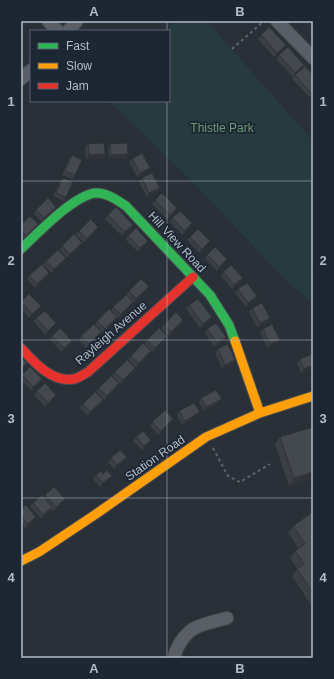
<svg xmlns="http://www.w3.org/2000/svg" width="334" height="679" font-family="Helvetica,sans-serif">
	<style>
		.green { fill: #273a3e }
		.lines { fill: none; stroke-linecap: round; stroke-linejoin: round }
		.street-casing { stroke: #484c53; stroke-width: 14 }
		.fast-casing { stroke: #484c53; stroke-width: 11 }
		.slow-casing { stroke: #484c53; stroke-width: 11 }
		.jam-casing { stroke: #484c53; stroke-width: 11 }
		.path { stroke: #5d636a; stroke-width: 2; stroke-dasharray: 3 3; stroke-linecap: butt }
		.street { stroke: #5a5e66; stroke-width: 12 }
		.fast { stroke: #30b455; stroke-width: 9 }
		.slow { stroke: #ff9f0a; stroke-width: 9 }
		.jam { stroke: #e5322d; stroke-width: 9 }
		.wall { fill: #3a3f45 }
		.shaded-wall { fill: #303338 }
		.building { fill: #444950; stroke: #303338 }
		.grid { fill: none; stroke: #b4bcc9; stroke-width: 1; stroke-opacity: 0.55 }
		.labels { text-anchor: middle; stroke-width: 3.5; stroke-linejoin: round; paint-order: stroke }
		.park-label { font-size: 12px; fill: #6b9a76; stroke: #1d2633 }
		.street-label { font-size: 12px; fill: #b4bcc9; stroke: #1d2633 }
		.neatline { fill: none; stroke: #b4bcc9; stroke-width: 1.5 }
		.grid-label { font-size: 13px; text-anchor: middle; font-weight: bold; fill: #b4bcc9 }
	</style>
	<rect width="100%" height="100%" fill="#2a3038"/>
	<path class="green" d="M 175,21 L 207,21 L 313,141 L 313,303 L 286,281 L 193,182 L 109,101 L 169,101 L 169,31 L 164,31 Z"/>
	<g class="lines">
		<g class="street-casing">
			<path id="street" d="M 48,21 L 58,31
				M 277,21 L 313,58
				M 68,31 L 77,21
				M 21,79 L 31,70
				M 174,658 C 176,647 184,635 193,629 C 203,623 217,621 227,618"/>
		</g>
		<g class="fast-casing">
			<path id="fast" d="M 21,249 C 37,234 73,196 95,193 C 106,192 117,200 126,206 L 210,295 L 229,325 L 235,341"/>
		</g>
		<g class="slow-casing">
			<path id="slow" d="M 235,341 L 260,413
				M 21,561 L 39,552 L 96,514 L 206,437 L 260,413 L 313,396"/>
		</g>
		<g class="jam-casing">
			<path id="jam" d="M 21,348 C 34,362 52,383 74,379 C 79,378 84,374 88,372 L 193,277"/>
		</g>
		<path class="path" d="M 232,49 L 264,21
			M 213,448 L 228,476 L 240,482 L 270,464"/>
		<use href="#street" class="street"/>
		<use href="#fast" class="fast"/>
		<use href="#slow" class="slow"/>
		<use href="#jam" class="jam"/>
	</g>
	<path class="wall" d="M 261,35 L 283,49 L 274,57 L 258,39 Z
		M 279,55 L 301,69 L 293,77 L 276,59 Z
		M 295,75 L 313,75 L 313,93 L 309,97 L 292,79 Z
		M 313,95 L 313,102 L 310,99 Z
		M 88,144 L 105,154 L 103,158 L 86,159 L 85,148 Z
		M 110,144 L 128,154 L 125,158 L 109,159 L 108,148 Z
		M 72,155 L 75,175 L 73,179 L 62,175 L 69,159 Z
		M 132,159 L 150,168 L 147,171 L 137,177 L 129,162 Z
		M 63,178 L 66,197 L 63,201 L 53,196 L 60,181 Z
		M 142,178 L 160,188 L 157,192 L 147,197 L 139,182 Z
		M 155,200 L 177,208 L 174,212 L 167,219 L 152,204 Z
		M 56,207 L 54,210 L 42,222 L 34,214 L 36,210 Z
		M 108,215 L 133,225 L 130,229 L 122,236 L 105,219 Z
		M 172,218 L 192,223 L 190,227 L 182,235 L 170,222 Z
		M 38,224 L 35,228 L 23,239 L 21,237 L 21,225 Z
		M 98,227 L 96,231 L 84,243 L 76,235 L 79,231 Z
		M 128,236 L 145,244 L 138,252 L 125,239 Z
		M 190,237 L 210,241 L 207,245 L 199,253 L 187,240 Z
		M 62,246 L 80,247 L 67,258 L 60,250 Z
		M 207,255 L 227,259 L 224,263 L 217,271 L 205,259 Z
		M 66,258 L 63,262 L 51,273 L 43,265 L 46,261 Z
		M 223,272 L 240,282 L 232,289 L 221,276 Z
		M 49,273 L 47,277 L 35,288 L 27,279 L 29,276 Z
		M 238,289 L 257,296 L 254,300 L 246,307 L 235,293 Z
		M 146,290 L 134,303 L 130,299 L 133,302 L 130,306 L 118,318 L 117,317 L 114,321 L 102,333 L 101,332 L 98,336 L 86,348 L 79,340 L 81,336 L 95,325 L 97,321 L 111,311 L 113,307 L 126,295 L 129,291 Z
		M 21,302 L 38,310 L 29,318 L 21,308 Z
		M 189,305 L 212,317 L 209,321 L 200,328 L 186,309 Z
		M 252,308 L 267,322 L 257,327 L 249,312 Z
		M 36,318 L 53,327 L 45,335 L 34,322 Z
		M 183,320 L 181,324 L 169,336 L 161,329 L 164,325 Z
		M 207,329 L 226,337 L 223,341 L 214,347 L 205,333 Z
		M 263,329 L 277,344 L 268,348 L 260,333 Z
		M 52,336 L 72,341 L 69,345 L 61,352 L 50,339 Z
		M 167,336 L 164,339 L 152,352 L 145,344 L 147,340 Z
		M 218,349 L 232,364 L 222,368 L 215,353 Z
		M 151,351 L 148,355 L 136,367 L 128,360 L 131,356 Z
		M 313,354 L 313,368 L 301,373 L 297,363 L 300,359 Z
		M 135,368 L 132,372 L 120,384 L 112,376 L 115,372 Z
		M 22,375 L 42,379 L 39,383 L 31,391 L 21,380 L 21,376 Z
		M 119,383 L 116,387 L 104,400 L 96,392 L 99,388 Z
		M 37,391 L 56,395 L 53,399 L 45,407 L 34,395 Z
		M 201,398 L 219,403 L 204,411 L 199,402 Z
		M 103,400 L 100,404 L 88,416 L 80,408 L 83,404 Z
		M 179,411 L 197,416 L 182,425 L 177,415 Z
		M 152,422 L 171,423 L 158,435 L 150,426 Z
		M 136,437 L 149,443 L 142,450 L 133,441 Z
		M 280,437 L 313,478 L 289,486 L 275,444 Z
		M 127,457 L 124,461 L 114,469 L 108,462 L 111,458 Z
		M 103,474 L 112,476 L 109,479 L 100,487 L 93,479 L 96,475 Z
		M 45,495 L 62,503 L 53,511 L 51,509 L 50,511 L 41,519 L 30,506 L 33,503 L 44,497 Z
		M 21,509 L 34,521 L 25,528 L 21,523 Z
		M 313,512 L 313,608 L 292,576 L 297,569 L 290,558 L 295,551 L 299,549 L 288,533 L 293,526 Z"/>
	<path class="shaded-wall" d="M 286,45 L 283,49 L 274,57 L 277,53 Z
		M 304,65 L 301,69 L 293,77 L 295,73 Z
		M 105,154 L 103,158 L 86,159 L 89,155 Z
		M 128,154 L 125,158 L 109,159 L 111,155 Z
		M 150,168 L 147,171 L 137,177 L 140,173 Z
		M 160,188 L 157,192 L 147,197 L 149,193 Z
		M 56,207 L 54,210 L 42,222 L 44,218 Z
		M 177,208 L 174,212 L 167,219 L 170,215 Z
		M 192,223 L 190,227 L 182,235 L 185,231 Z
		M 133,225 L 130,229 L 122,236 L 125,232 Z
		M 98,227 L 96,231 L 84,243 L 87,239 Z
		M 148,241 L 145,244 L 138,252 L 140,248 Z
		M 210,241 L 207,245 L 199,253 L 202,249 Z
		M 82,243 L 80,247 L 67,258 L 70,254 Z
		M 66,258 L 63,262 L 51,273 L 54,269 Z
		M 227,259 L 224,263 L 217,271 L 219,267 Z
		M 49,273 L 47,277 L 35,288 L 37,284 Z
		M 243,278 L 240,282 L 232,289 L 234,285 Z
		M 149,286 L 146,290 L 134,303 L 136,299 Z
		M 257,296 L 254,300 L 246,307 L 248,303 Z
		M 133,302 L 130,306 L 118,318 L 121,314 Z
		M 41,306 L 38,310 L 29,318 L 32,314 Z
		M 117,317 L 114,321 L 102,333 L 105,329 Z
		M 212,317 L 209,321 L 200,328 L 203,324 Z
		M 270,318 L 267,322 L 257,327 L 260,323 Z
		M 183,320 L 181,324 L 169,336 L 171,332 Z
		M 56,323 L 53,327 L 45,335 L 48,331 Z
		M 101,332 L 98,336 L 86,348 L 89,344 Z
		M 226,337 L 223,341 L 214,347 L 217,343 Z
		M 280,340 L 277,344 L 268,348 L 270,344 Z
		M 72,341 L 69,345 L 61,352 L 64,348 Z
		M 151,351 L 148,355 L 136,367 L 139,363 Z
		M 235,360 L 232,364 L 222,368 L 225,365 Z
		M 313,365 L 313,368 L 301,373 L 304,369 Z
		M 135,368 L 132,372 L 120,384 L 123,380 Z
		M 42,379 L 39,383 L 31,391 L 33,387 Z
		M 119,383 L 116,387 L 104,400 L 107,396 Z
		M 56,395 L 53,399 L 45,407 L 48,403 Z
		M 222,399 L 219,403 L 204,411 L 206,407 Z
		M 103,400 L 100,404 L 88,416 L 90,412 Z
		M 200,412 L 197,416 L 182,425 L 185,421 Z
		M 173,419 L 171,423 L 158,435 L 161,431 Z
		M 151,440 L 149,443 L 142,450 L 144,446 Z
		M 127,457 L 124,461 L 114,469 L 117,465 Z
		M 313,472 L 313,478 L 289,486 L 294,478 Z
		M 112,476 L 109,479 L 100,487 L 103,483 Z
		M 65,499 L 62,503 L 53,511 L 56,507 Z
		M 52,507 L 50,511 L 41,519 L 43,515 Z
		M 36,517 L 34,521 L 25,528 L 28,524 Z"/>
	<path class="building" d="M 269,27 L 286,45 L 277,53 L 261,35 Z
		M 288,47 L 304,65 L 295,73 L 279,55 Z
		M 305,66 L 313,75 L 313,92 L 311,93 L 295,75 Z
		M 104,143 L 105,154 L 89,155 L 88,144 Z
		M 127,143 L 128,154 L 111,155 L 110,144 Z
		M 142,153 L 150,168 L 140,173 L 132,159 Z
		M 72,155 L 82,160 L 75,175 L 65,171 Z
		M 152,173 L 160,188 L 149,193 L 142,178 Z
		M 63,178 L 73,182 L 66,197 L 56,193 Z
		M 162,193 L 177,208 L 170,215 L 155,200 Z
		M 48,198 L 56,207 L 44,218 L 36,210 Z
		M 116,207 L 133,225 L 125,232 L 108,215 Z
		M 180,211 L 192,223 L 185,231 L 172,218 Z
		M 30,216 L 38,224 L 26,236 L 21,230 L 21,225 Z
		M 91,219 L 98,227 L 87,239 L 79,231 Z
		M 136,228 L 148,241 L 140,248 L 128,236 Z
		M 198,229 L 210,241 L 202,249 L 190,237 Z
		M 74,234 L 82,243 L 70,254 L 62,246 Z
		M 215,247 L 227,259 L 219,267 L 207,255 Z
		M 58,250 L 66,258 L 54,269 L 46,261 Z
		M 42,264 L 49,273 L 37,284 L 29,276 Z
		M 231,265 L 243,278 L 234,285 L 223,272 Z
		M 141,279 L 149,286 L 136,299 L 129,291 Z
		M 247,283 L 257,296 L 248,303 L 238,289 Z
		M 29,294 L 41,306 L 32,314 L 21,302 Z
		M 126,295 L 133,302 L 121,314 L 113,307 Z
		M 198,299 L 212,317 L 203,324 L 189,305 Z
		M 262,303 L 270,318 L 260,323 L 252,308 Z
		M 109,309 L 117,317 L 105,329 L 97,321 Z
		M 45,311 L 56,323 L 48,331 L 36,318 Z
		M 176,312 L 183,320 L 171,332 L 164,325 Z
		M 216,323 L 226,337 L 217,343 L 207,329 Z
		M 94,324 L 101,332 L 89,344 L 81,336 Z
		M 272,324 L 280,340 L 270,344 L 263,329 Z
		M 60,328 L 72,341 L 64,348 L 52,336 Z
		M 159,328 L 167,336 L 155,348 L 147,340 Z
		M 143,343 L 151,351 L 139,363 L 131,356 Z
		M 228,344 L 235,360 L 225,365 L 218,349 Z
		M 313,354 L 313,365 L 304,369 L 300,359 Z
		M 21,357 L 27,363 L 21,369 Z
		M 127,360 L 135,368 L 123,380 L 115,372 Z
		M 30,367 L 42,379 L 33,387 L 22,375 Z
		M 111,376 L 119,383 L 107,396 L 99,388 Z
		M 45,383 L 56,395 L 48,403 L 37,391 Z
		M 216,390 L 222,399 L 206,407 L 201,398 Z
		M 95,392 L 103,400 L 90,412 L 83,404 Z
		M 194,403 L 200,412 L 185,421 L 179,411 Z
		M 165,410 L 173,419 L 161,431 L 152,422 Z
		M 313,427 L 313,472 L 294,478 L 280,437 Z
		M 143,431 L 151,440 L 144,446 L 136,437 Z
		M 120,450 L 127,457 L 117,465 L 111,458 Z
		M 107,470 L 112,476 L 103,483 L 96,475 L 101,471 L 103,474 Z
		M 54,487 L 65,499 L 56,507 L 45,495 Z
		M 42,495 L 52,507 L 43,515 L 33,503 Z
		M 26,505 L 36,517 L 28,524 L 21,516 L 21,509 Z
		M 313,512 L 313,593 L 297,569 L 304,564 L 295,551 L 305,544 L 293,526 Z"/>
	<path class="grid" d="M 167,21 L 167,31M 167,101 L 167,658M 21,181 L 313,181M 21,340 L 313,340M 21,498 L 313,498"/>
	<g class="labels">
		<g class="park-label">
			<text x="222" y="132">Thistle Park</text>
		</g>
		<g class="street-label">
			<text transform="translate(177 242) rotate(47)" y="4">Hill View Road</text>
			<text transform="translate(111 333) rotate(-41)" y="4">Rayleigh Avenue</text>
			<text transform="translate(155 458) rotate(-35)" y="4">Station Road</text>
		</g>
	</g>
	<rect width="334" height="679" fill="none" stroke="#1d2633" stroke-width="44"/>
	<rect x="30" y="30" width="140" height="72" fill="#1d2633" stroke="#59626f"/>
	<rect x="38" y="43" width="20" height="6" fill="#30b455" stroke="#59626f"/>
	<text x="66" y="50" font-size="12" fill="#b4bcc9">Fast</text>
	<rect x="38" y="63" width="20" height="6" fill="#ff9f0a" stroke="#59626f"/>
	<text x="66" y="70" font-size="12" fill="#b4bcc9">Slow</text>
	<rect x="38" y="83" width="20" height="6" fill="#e5322d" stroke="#59626f"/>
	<text x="66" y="90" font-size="12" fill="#b4bcc9">Jam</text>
	<rect x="22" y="22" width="290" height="635" class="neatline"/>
	<g class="grid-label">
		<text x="94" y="16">A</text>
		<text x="240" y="16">B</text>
		<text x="11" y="106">1</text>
		<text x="323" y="106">1</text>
		<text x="11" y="265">2</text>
		<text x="323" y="265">2</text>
		<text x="11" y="423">3</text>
		<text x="323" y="423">3</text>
		<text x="11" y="582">4</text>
		<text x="323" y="582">4</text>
		<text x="94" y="673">A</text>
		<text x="240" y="673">B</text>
	</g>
</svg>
